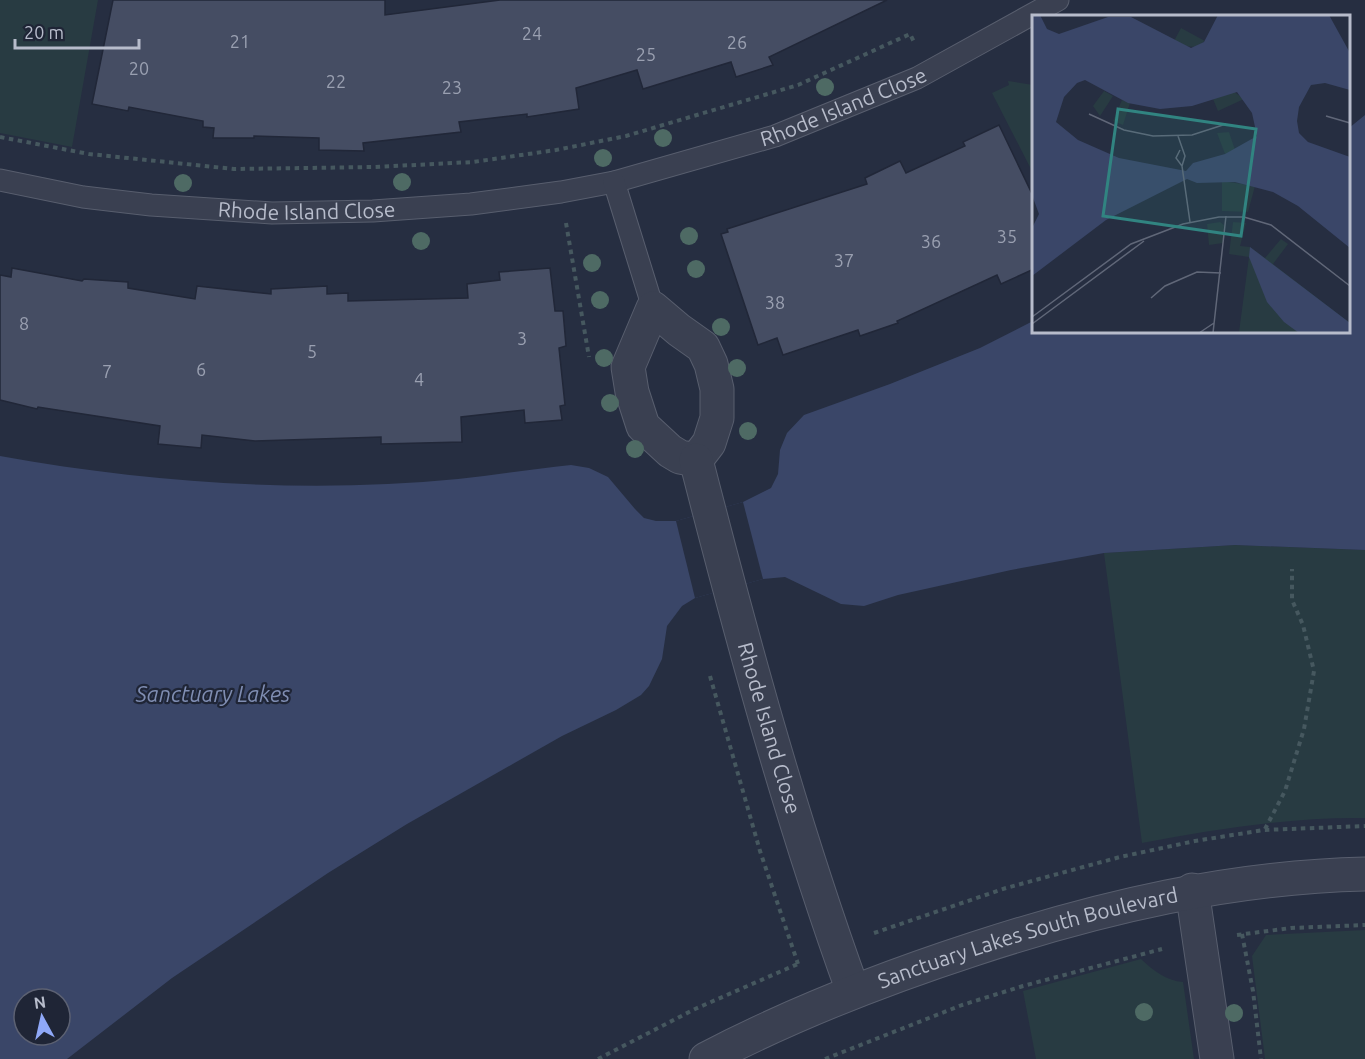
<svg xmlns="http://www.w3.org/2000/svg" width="1365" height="1059" font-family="Ubuntu,sans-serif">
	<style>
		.green { fill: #283b42 }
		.water { fill: #3a4668; fill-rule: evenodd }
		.pier { fill: #262e41 }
		.building { fill: #454d63; stroke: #212738; stroke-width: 1.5 }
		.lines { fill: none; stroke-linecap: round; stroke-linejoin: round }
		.service-casing { stroke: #585e6e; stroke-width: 23 }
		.minor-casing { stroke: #585e6e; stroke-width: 35 }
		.tertiary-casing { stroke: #585e6e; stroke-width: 35 }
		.path { stroke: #46585f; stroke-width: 4; stroke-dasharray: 4.5 4.5; stroke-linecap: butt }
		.service { stroke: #3a4051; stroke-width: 21 }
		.minor { stroke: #3a4051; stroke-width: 33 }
		.tertiary { stroke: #3a4051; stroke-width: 33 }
		.tree { fill: #4e6a64 }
		.labels { text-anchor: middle; stroke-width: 4.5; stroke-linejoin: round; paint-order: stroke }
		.number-label { font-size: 18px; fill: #9aa0b1 }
		.street-label { font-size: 21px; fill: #b7bccb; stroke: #1f2536 }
		.water-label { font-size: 22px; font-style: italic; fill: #7f8db2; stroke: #1f2536 }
		.inset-road { fill: none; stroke: #606778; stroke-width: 1.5 }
		.view { fill: #318481; fill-opacity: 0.15; stroke: #318481; stroke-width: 3 }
		.inset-edge { fill: none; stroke: #b7bccb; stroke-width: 3 }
	</style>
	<rect width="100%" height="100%" fill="#262e41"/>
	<path class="green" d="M 0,0 L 98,0 L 72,147 L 0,133 Z
		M 1008,81 L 1033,85 L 1033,173 L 992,93 L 1009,85 Z
		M 1235,545 L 1365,550 L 1365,818 C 1290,817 1216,829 1142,843 L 1104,553 Z
		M 1365,930 L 1365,1059 L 1265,1059 L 1252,956 L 1266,935 Z
		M 1141,959 C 1152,970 1167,981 1183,982 L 1194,1059 L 1036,1059 L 1023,991 Z"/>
	<path class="water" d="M 1365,115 L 1365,550 L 1235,545 L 1104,553 L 1011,570 L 898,595 L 864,606 L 841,604 L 785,577 L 763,579 L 695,598 L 682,606 L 667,626 L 662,659 L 649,686 L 641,695 L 616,710 L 562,736 L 407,824 L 328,873 L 172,978 L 67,1059 L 0,1059 L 0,456 C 150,483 305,494 458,479 C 495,475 533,469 571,465 L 589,468 L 608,477 L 635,509 L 644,518 L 656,521 L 676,521 L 743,502 L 771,488 L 778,474 L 780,450 L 787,433 L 804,415 L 890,384 L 980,348 L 1033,321 L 1034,332 L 1348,332 L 1349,128 ZM 24,999 L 60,999 L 60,1035 L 24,1035 Z"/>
	<path class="pier" d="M 743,502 L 763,579 L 695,598 L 676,521 Z"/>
	<path class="building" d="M 113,0 L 385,0 L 385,15 L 500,0 L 887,0 L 769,57 L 773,65 L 736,77 L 731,62 L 643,89 L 637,70 L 576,88 L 579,109 L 527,117 L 527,114 L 459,122 L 461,132 L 363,143 L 364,151 L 319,150 L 319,138 L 254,136 L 254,138 L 213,138 L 214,128 L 203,127 L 203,121 L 129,107 L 128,111 L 92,104 Z
		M 999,125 L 1034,198 L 1034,269 L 1001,284 L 997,275 L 897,321 L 898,323 L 860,336 L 858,330 L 783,355 L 777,338 L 758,345 L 721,234 L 728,232 L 727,229 L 867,184 L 865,178 L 900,161 L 906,173 L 965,146 L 963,142 Z
		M 12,268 L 82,281 L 84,279 L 128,282 L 128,288 L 195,299 L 197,286 L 271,294 L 271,289 L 327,286 L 327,294 L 348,293 L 348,301 L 468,298 L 467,284 L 500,280 L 499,272 L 550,268 L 555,311 L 563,311 L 566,346 L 559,348 L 565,405 L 560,406 L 562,420 L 525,423 L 524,410 L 461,417 L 462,442 L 381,444 L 381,437 L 255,441 L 202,435 L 201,448 L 158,444 L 160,426 L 38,407 L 37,409 L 0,400 L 0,275 L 11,277 Z"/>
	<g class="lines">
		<g class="service-casing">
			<g id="service">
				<path id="s1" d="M 0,180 L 83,197 L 151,205 L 272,213 L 373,211 L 471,204 L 561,192 L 614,182 L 775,136 L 917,78 L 1058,0"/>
				<path d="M 614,182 L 653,308"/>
			</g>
		</g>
		<g class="minor-casing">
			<g id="minor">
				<path d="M 653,308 L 679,330 L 703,347 L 711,364 L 717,389 L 717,418 L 709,443 L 696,460 L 680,457 L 670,451 L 643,426 L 632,392 L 628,367 Z"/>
				<path id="s2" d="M 696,460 C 742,639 790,817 853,991"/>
				<path d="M 1192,890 L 1217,1059"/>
			</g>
		</g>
		<g class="tertiary-casing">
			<g id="tertiary">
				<path id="s3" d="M 706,1059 C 792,1014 882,979 974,949 C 1102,907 1231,877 1365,874"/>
			</g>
		</g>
		<path class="path" d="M 0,137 L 89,154 L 234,169 L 375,167 L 473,162 L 556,150 L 626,136 L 798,85 L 910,34 L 914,42
			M 566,223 L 589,357
			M 710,676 L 760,851 L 798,964
			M 1265,829 L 1285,791 L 1304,729 L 1314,671 L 1303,625 L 1292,600 L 1292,569
			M 874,933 L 1006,888 L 1120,857 L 1195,841 L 1264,830 L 1365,826
			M 1242,934 L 1253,991 L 1261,1059
			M 1237,935 L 1291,928 L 1365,925
			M 598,1059 L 695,1009 L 800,963
			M 825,1059 L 962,1005 L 1023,986 L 1162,949"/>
		<use href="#service" class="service"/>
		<use href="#minor" class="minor"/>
		<use href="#tertiary" class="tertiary"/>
	</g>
	<g class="tree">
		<circle cx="825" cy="87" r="9"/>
		<circle cx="663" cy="138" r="9"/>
		<circle cx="603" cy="158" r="9"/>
		<circle cx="402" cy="182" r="9"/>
		<circle cx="183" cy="183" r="9"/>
		<circle cx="689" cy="236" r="9"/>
		<circle cx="421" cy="241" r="9"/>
		<circle cx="592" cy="263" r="9"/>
		<circle cx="696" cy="269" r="9"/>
		<circle cx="600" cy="300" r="9"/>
		<circle cx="721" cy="327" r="9"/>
		<circle cx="604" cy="358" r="9"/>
		<circle cx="737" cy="368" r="9"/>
		<circle cx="610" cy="403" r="9"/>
		<circle cx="748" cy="431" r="9"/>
		<circle cx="635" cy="449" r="9"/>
		<circle cx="1144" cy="1012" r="9"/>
		<circle cx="1234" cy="1013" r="9"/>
	</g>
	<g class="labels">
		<g class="number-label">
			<text x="532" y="40">24</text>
			<text x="240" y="48">21</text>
			<text x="737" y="49">26</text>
			<text x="646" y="61">25</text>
			<text x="139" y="75">20</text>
			<text x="336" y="88">22</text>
			<text x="452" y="94">23</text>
			<text x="1007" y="243">35</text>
			<text x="931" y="248">36</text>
			<text x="844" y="267">37</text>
			<text x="775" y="309">38</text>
			<text x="24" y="330">8</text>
			<text x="522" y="345">3</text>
			<text x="312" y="358">5</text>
			<text x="201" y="376">6</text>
			<text x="107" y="378">7</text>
			<text x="419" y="386">4</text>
		</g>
		<g class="street-label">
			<text dy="7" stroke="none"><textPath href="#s1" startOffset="860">Rhode Island Close</textPath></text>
			<text dy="7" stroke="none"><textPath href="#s1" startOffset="309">Rhode Island Close</textPath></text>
			<text dy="7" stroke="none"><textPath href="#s2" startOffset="278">Rhode Island Close</textPath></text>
			<text dy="7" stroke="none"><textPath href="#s3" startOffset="345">Sanctuary Lakes South Boulevard</textPath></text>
		</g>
		<g class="water-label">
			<text x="213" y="702">Sanctuary Lakes</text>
		</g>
	</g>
	<g transform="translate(1032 15)">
		<rect width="318" height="318" fill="#262e41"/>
		<path d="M 149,13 L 173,26 L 164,32 L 151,31 L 142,26 ZM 72,76 L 81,81 L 68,101 L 61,91 ZM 201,76 L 212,84 L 186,96 L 181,84 ZM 90,85 L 98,88 L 91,110 L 81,106 ZM 197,117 L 203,135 L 193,139 L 185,118 ZM 190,166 L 223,171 L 216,197 L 190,196 ZM 188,207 L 192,210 L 191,228 L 177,230 L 175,209 ZM 201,207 L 214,208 L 208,231 L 218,232 L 233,243 L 249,224 L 256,229 L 241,249 L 318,308 L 318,318 L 207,317 L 217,242 L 197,239 Z" fill="#283b42"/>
		<path d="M 0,0 L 8,0 L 15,14 L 27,19 L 76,2 L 99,2 L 159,33 L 172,27 L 186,0 L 297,0 L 318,38 L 318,75 L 293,68 L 279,70 L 267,92 L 265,106 L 267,118 L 276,127 L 318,142 L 318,233 L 266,191 L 241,177 L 203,167 L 165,168 L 155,164 L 74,205 L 0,261 L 0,213 L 7,199 L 0,180 ZM 53,65 L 96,88 L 128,94 L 160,91 L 205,77 L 220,98 L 225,121 L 193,139 L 161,148 L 154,156 L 87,143 L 46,125 L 24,107 L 32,82 L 45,68 ZM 218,232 L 318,308 L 318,318 L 267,318 L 252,307 L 235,287 L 217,242 Z" fill="#3a4668" fill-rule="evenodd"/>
		<path class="inset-road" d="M 57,99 L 92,115 L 121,121 L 160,120 L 194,109M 294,101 L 318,108M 146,121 L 153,141 L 150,151 L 158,207M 148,135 L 144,143 L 150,151M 119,283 L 133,271 L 165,257 L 189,258M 0,302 L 99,229 L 151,209 L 187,202 L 212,202 L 239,210 L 318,271M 0,309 L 112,226M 167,318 L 182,308M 181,318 L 194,201"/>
		<path class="view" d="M 86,94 L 224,114 L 209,221 L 71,201 Z"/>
		<rect width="318" height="318" class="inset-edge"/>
	</g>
	<g transform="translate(42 1017) rotate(352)"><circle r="28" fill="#1f2536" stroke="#5c6172" stroke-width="1.5"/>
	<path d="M0-4.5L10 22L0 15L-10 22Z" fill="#8fa8f8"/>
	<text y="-9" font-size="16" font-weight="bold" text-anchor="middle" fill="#b7bccb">N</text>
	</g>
	<path d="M15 39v9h124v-9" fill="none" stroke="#b7bccb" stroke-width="3"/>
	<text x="24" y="39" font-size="18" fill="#b7bccb" stroke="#1f2536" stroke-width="4.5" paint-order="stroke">20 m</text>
</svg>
